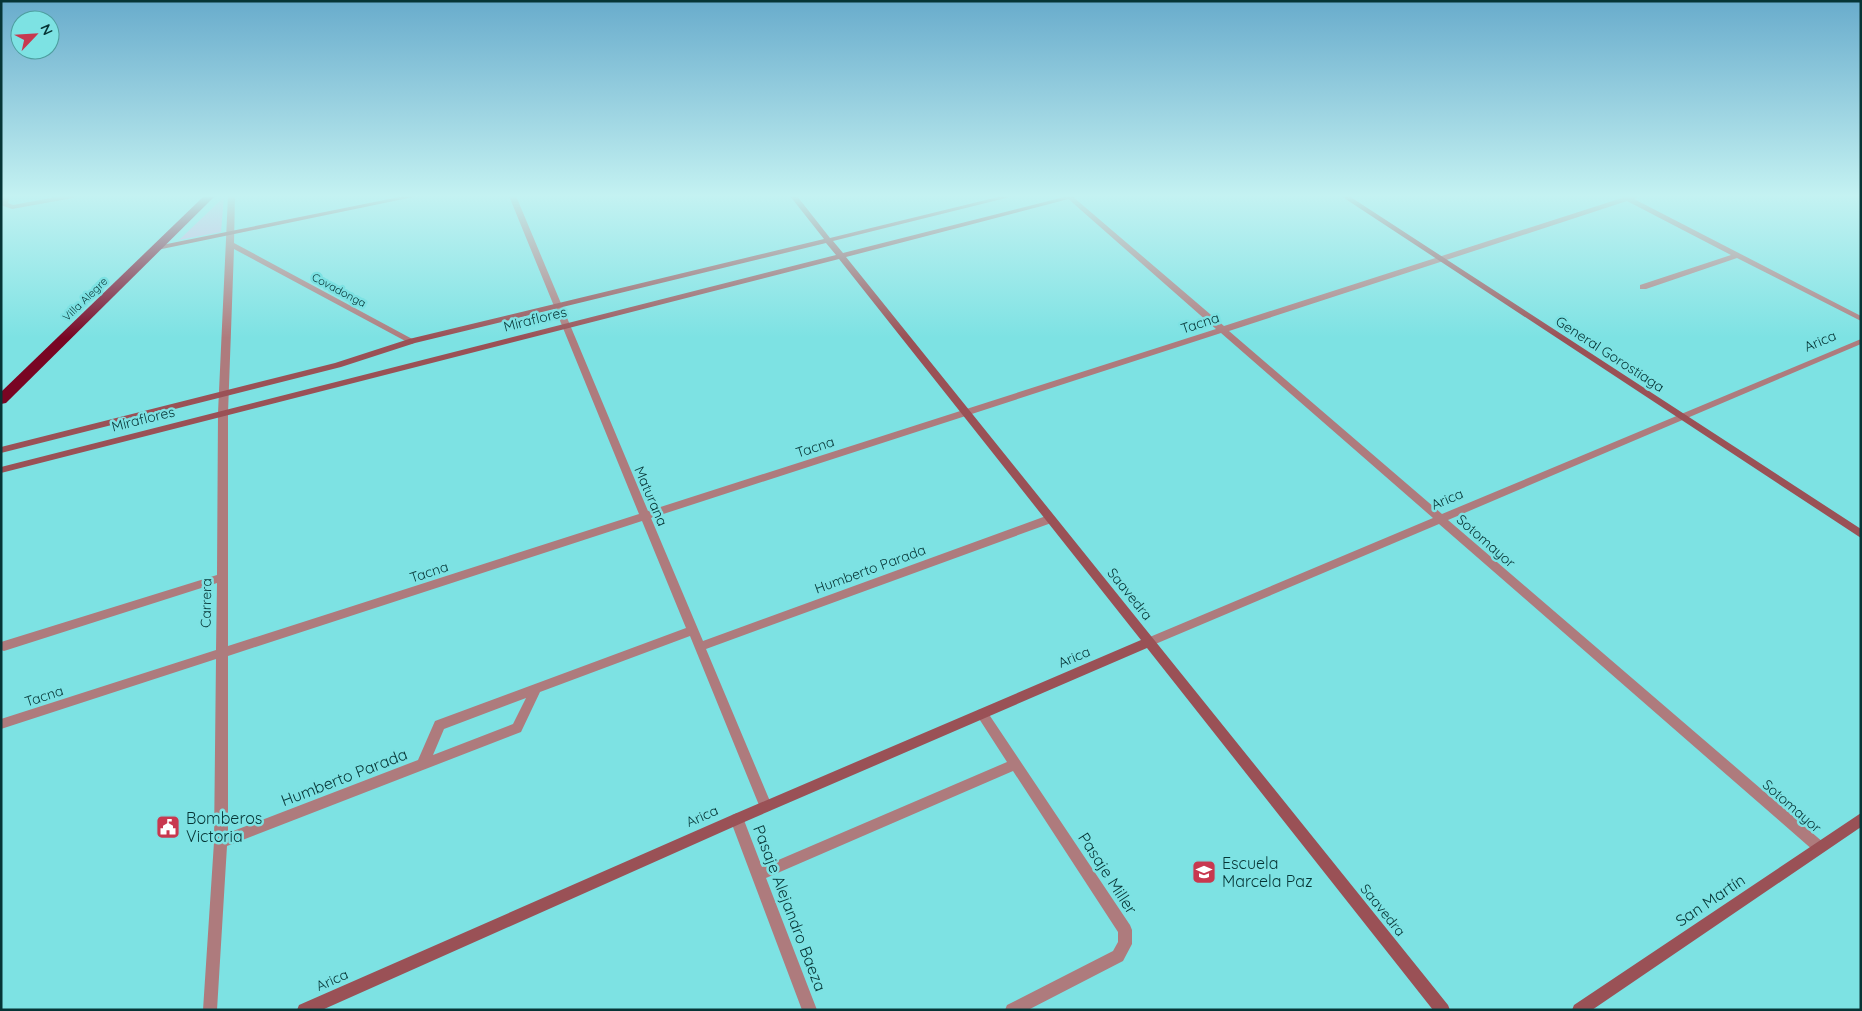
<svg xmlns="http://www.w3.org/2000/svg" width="1862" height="1011" font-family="Quicksand,sans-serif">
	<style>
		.green { fill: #cfaddc }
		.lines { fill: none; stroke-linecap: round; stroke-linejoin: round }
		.street { fill: #ae7b7d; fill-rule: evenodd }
		.secondary { fill: #9a5156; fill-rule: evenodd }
		.highway { fill: #790523; fill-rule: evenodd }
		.labels { text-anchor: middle; stroke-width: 5; stroke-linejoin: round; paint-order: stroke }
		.far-street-label { font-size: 11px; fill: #063536; stroke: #7de2e3 }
		.street-label { font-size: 14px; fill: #063536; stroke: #7de2e3 }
		.near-street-label { font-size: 16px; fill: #063536; stroke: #7de2e3 }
		.near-poi-label { font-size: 16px; fill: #063536; stroke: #7de2e3; text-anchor: start }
	</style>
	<rect width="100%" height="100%" fill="#7de2e3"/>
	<path class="green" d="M 224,197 L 221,232 L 179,240 Z"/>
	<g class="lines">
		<path class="street" d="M 3,196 L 10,196 L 8,203 L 13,205 L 61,196 L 76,196 L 73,198 L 12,209 L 1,205 Z
			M 228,196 L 235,196 L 234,243 L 416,341 L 412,344 L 409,343 L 234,249 L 228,413 L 228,646 L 639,514 L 509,196 L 516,196 L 648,511 L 1216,329 L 1065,196 L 1072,196 L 1224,326 L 1622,198 L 1622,196 L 1639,196 L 1634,199 L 1861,316 L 1861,321 L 1737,258 L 1646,289 L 1640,289 L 1640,285 L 1731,255 L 1627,201 L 1229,331 L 1442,514 L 1861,339 L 1861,344 L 1448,520 L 1824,843 L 1826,847 L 1824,851 L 1819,853 L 1814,851 L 1439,524 L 1153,645 L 1149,647 L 1145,645 L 1143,642 L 1145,639 L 1433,518 L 1221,333 L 651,518 L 703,641 L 1046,516 L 1054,516 L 1055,519 L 1054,522 L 706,649 L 772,806 L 771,810 L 766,812 L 761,810 L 690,636 L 540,692 L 521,732 L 227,846 L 217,1010 L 203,1010 L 214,842 L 216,659 L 1,729 L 1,719 L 216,650 L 217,583 L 4,651 L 1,650 L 1,642 L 217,575 L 218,413 ZM 642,521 L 686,628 L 435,721 L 418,760 L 228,833 L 228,656 ZM 526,698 L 513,724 L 433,755 L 444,729 Z
			M 982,709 L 986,710 L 1130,925 L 1132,930 L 1132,944 L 1123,961 L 1028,1010 L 1005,1010 L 1007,1005 L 1113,951 L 1118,942 L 1118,932 L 1013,771 L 766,878 L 817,1010 L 802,1010 L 730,819 L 732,815 L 737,813 L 742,815 L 762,867 L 1007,762 L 976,714 L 978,710 Z"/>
		<path class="secondary" d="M 404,196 L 418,196 L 157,250 L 153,248 L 157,246 Z
			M 790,196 L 797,196 L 830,238 L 1002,196 L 1014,196 L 833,241 L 843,253 L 1068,196 L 1080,196 L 846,257 L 1448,1005 L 1450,1010 L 1433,1010 L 1147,648 L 742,823 L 322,1010 L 297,1010 L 299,1005 L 732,815 L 1141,640 L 839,259 L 1,473 L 1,467 L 836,255 L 826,243 L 415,343 L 341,367 L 1,453 L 1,447 L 335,363 L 409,339 L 824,239 Z
			M 1341,196 L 1349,196 L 1861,529 L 1861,538 Z
			M 1861,813 L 1861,827 L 1592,1010 L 1572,1010 L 1574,1005 Z"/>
		<path class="highway" d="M 204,196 L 215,196 L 6,403 L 1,404 L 1,392 Z"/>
	</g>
	<linearGradient id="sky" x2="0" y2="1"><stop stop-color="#69accc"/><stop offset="0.58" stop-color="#c4f2f2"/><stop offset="1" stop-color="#c4f2f2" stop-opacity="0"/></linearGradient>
	<rect width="1862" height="338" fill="url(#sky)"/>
	<defs>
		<g id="civic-square" transform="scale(1.25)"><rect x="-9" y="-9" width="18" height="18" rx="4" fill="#c8384f" stroke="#7de2e3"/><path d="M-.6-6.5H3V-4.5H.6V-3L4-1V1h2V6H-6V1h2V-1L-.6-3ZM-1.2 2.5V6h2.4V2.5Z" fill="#fff"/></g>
		<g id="school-square" transform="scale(1.25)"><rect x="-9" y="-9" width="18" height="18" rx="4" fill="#c8384f" stroke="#7de2e3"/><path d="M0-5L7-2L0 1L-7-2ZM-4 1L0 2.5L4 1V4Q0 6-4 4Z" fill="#fff"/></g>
	</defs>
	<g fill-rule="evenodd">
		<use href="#civic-square" x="168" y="827"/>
		<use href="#school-square" x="1204" y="872"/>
	</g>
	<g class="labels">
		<g class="far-street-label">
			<text transform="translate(339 290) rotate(28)" y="4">Covadonga</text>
			<text transform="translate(85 299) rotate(-44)" y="4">Villa Alegre</text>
		</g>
		<g class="street-label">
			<text transform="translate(535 319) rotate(-14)" y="5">Miraflores</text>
			<text transform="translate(1200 323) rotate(-18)" y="5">Tacna</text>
			<text transform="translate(1820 341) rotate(-23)" y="5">Arica</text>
			<text transform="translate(1610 354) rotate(33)" y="5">General Gorostiaga</text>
			<text transform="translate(143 419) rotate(-14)" y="5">Miraflores</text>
			<text transform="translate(815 447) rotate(-18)" y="5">Tacna</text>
			<text transform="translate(651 496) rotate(67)" y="5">Maturana</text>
			<text transform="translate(1447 499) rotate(-23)" y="5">Arica</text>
			<text transform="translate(1486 541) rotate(41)" y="5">Sotomayor</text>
			<text transform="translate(870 569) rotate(-20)" y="5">Humberto Parada</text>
			<text transform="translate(429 572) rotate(-18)" y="5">Tacna</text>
			<text transform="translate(1130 594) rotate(51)" y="5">Saavedra</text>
			<text transform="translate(206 603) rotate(-89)" y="5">Carrera</text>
			<text transform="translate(1074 657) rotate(-23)" y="5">Arica</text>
			<text transform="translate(44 696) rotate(-18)" y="5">Tacna</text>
			<text transform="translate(1792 806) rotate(41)" y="5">Sotomayor</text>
			<text transform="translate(702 816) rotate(-24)" y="5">Arica</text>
			<text transform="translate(1383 910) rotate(51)" y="5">Saavedra</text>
			<text transform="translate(332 980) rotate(-24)" y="5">Arica</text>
		</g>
		<g class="near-street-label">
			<text transform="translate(344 777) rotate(-21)" y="6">Humberto Parada</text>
			<text transform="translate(1108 873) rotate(57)" y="6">Pasaje Miller</text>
			<text transform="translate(1710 900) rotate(-34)" y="6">San Martín</text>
			<text transform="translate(790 908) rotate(69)" y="6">Pasaje Alejandro Baeza</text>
		</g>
		<g class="near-poi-label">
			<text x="186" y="824">Bomberos<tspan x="186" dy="18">Victoria</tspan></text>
			<text x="1222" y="869">Escuela<tspan x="1222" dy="18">Marcela Paz</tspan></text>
		</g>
	</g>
	<rect width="1862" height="1011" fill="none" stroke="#063536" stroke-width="5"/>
	<g transform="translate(35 35) rotate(65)"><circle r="24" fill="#7de2e3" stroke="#4d9d9e"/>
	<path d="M0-4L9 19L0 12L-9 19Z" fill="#c8384f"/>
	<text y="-8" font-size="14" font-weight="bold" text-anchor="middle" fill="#063536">N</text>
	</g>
</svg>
